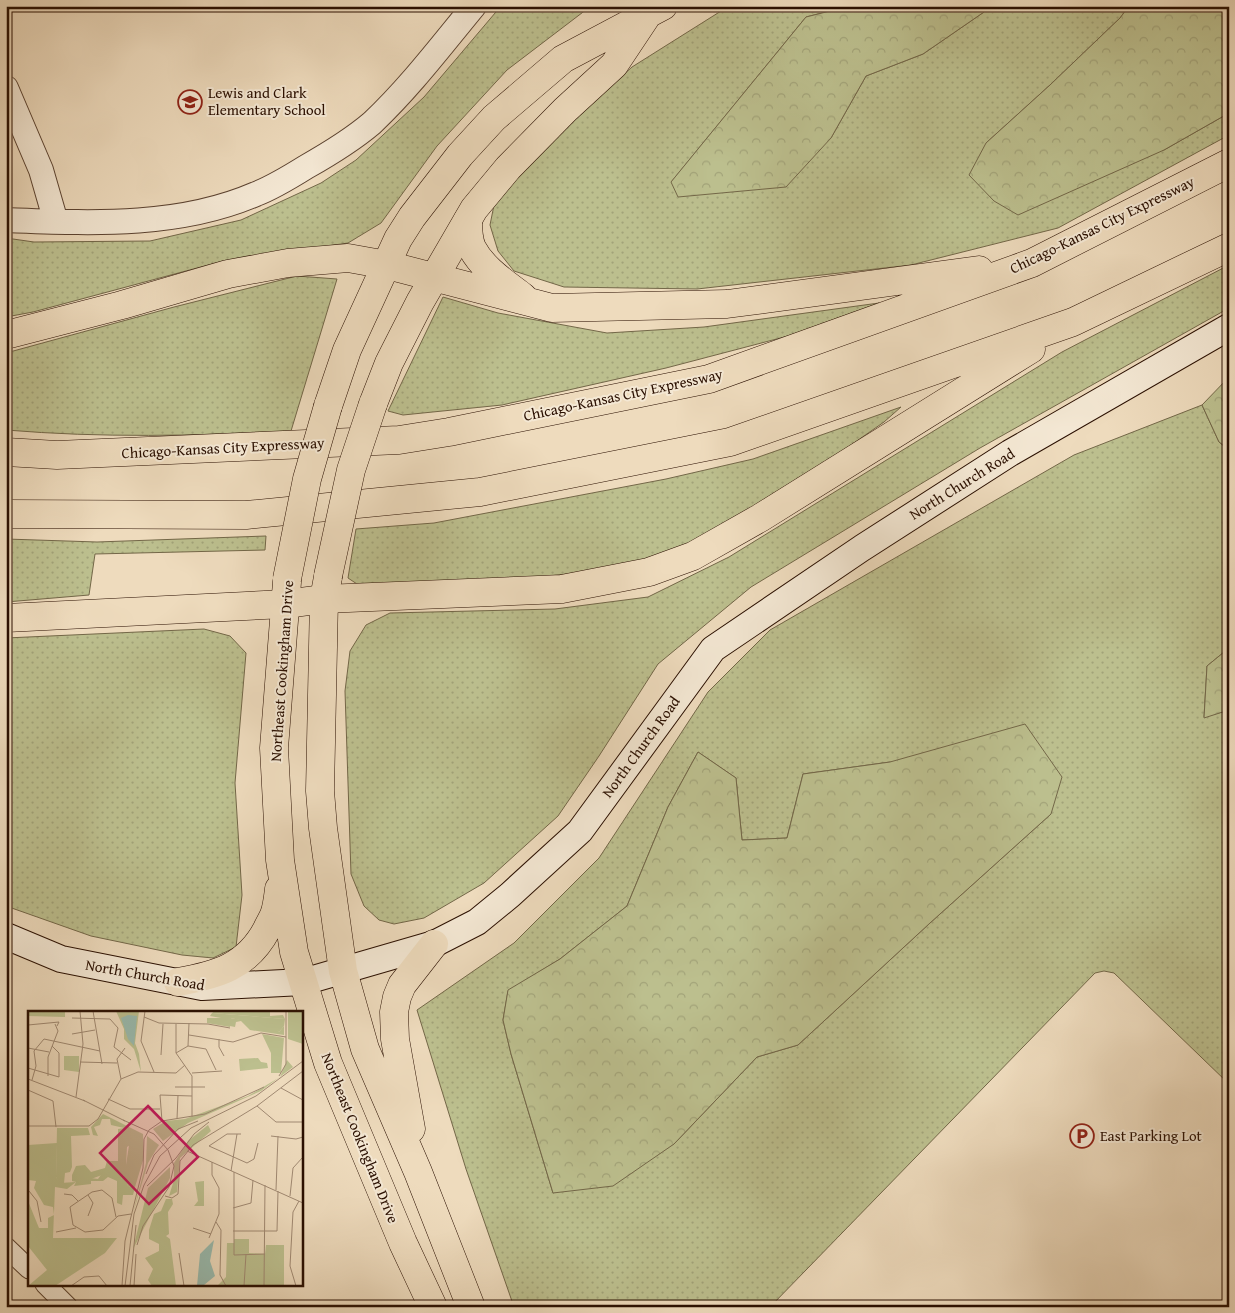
<svg xmlns="http://www.w3.org/2000/svg" width="1235" height="1313" font-family="'Gentium Book Plus',serif">
	<style>
		.grass { fill: url(#grass-dots); stroke: #736748; fill-rule: evenodd }
		.forest { fill: url(#forest-crowns); stroke: #736748 }
		.lines { fill: none; stroke-linecap: round; stroke-linejoin: round }
		.minor-casing { stroke: #5b4230; stroke-width: 21 }
		.tertiary-casing { stroke: #5b4230; stroke-width: 26 }
		.secondary-casing { stroke: #2a0f01; stroke-width: 28 }
		.primary-casing { stroke: #2a0f01; stroke-width: 29 }
		.motorway-casing { stroke: #2a0f01; stroke-width: 29 }
		.minor { stroke: #f4e8d4; stroke-width: 19 }
		.tertiary { stroke: #f4e8d4; stroke-width: 24 }
		.secondary { stroke: #f4e8d4; stroke-width: 26 }
		.primary { stroke: #eedbbd; stroke-width: 28 }
		.motorway { stroke: #eedbbd; stroke-width: 28 }
		.primary-bridge-casing { stroke: #2a0f01; stroke-width: 29; stroke-linecap: butt }
		.primary-bridge { stroke: #eedbbd; stroke-width: 28 }
		.labels { text-anchor: middle; stroke-width: 4; stroke-linejoin: round; paint-order: stroke }
		.poi-label { font-size: 15px; fill: #2a0f01; stroke: #f4e8d4; text-anchor: start }
		.street-label { font-size: 15px; fill: #2a0f01; stroke: #f4e8d4 }
		.inset-road { fill: none; stroke: #a08972; stroke-width: 1 }
		.view { fill: #c2185b; fill-opacity: 0.15; stroke: #c2185b; stroke-width: 2.5 }
		.inset-edge { fill: none; stroke: #2a0f01; stroke-width: 2.5 }
	</style>
	<defs>
		<pattern id="grass-dots" width="8" height="8" patternUnits="userSpaceOnUse" patternTransform="scale(1.25)"><rect width="8" height="8" fill="#bcbf8e"/><path d="M2 2h.1M6 6h.1" fill="none" stroke="#a2a379" stroke-width="1.8" stroke-linecap="round"/></pattern>
		<pattern id="forest-crowns" width="20" height="18" patternUnits="userSpaceOnUse" patternTransform="scale(1.25)"><rect width="20" height="18" fill="#bcbf8e"/><path d="M2 6a3 3 0 1 1 6 0M12 15a3 3 0 1 1 6 0" fill="none" stroke="#a2a379"/></pattern>
	</defs>
	<rect width="100%" height="100%" fill="#eedbbd"/>
	<filter id="stains"><feTurbulence type="fractalNoise" baseFrequency=".004" numOctaves="4"/><feColorMatrix values="0 0 0 0 .2 0 0 0 0 .09 0 0 0 0 .02 0 0 0 .5 -.17"/></filter>
	<radialGradient id="worn" r=".72"><stop offset=".6" stop-color="#630" stop-opacity="0"/><stop offset="1" stop-color="#630" stop-opacity=".3"/></radialGradient>
	<path class="grass" d="M 501,6 L 591,6 L 507,70 L 437,146 L 381,223 L 348,243 L 223,261 L 33,312 L 6,317 L 6,238 L 34,242 L 150,241 L 241,220 L 321,183 L 356,160 L 424,97 Z
		M 729,6 L 850,6 L 806,17 L 672,181 L 831,138 L 866,76 L 923,54 L 984,12 L 988,6 L 1129,6 L 1120,18 L 1050,85 L 986,143 L 1164,150 L 1229,113 L 1229,135 L 1058,228 L 911,265 L 697,289 L 564,287 L 514,271 L 498,251 L 490,225 L 494,205 L 529,162 L 632,67 Z
		M 1229,265 L 1229,308 L 980,448 L 751,587 L 658,664 L 599,756 L 558,816 L 484,883 L 424,918 L 394,924 L 379,920 L 364,906 L 351,874 L 345,691 L 350,651 L 366,625 L 390,613 L 555,609 L 648,597 L 729,557 L 1062,352 Z
		M 297,276 L 337,279 L 291,431 C 196,436 101,438 6,430 L 6,353 L 174,307 Z
		M 443,297 L 498,313 L 607,333 L 704,327 L 879,303 L 788,336 L 666,368 L 502,405 L 403,415 L 388,411 Z
		M 1202,405 L 1219,442 L 1229,450 L 1229,648 L 1207,666 L 1204,717 L 1229,710 L 1229,1084 L 1114,973 L 1104,971 L 1095,973 L 770,1307 L 514,1307 L 466,1169 L 417,1010 L 514,943 L 599,858 L 708,692 L 770,630 L 1074,455 ZM 698,752 L 736,778 L 742,840 L 787,838 L 803,774 L 890,762 L 1051,814 L 930,923 L 798,1045 L 757,1057 L 674,1144 L 553,1193 L 511,1054 L 503,1020 L 508,991 L 560,959 L 627,906 L 668,807 Z
		M 901,407 L 884,422 L 795,484 L 714,535 L 663,556 L 568,574 L 471,584 L 357,584 L 348,578 L 356,529 L 434,523 L 666,479 L 753,459 Z
		M 266,536 L 265,550 L 95,554 L 89,595 L 6,602 L 6,539 L 97,542 Z
		M 204,629 L 230,636 L 246,653 L 235,783 L 242,895 L 236,947 L 213,958 L 182,955 L 91,936 L 6,906 L 6,638 Z"/>
	<path class="forest" d="M 850,6 L 988,6 L 984,12 L 923,54 L 866,76 L 831,138 L 786,187 L 678,197 L 671,182 L 806,17 Z
		M 1129,6 L 1229,6 L 1229,113 L 1164,150 L 1018,215 L 994,201 L 969,175 L 986,143 L 1050,85 L 1120,18 Z
		M 1229,377 L 1229,450 L 1219,442 L 1202,405 Z
		M 1229,648 L 1229,710 L 1204,718 L 1207,666 Z
		M 1025,724 L 1062,777 L 1051,814 L 930,923 L 798,1045 L 757,1057 L 674,1144 L 613,1186 L 553,1193 L 511,1054 L 503,1020 L 508,990 L 560,959 L 627,906 L 668,807 L 698,752 L 736,778 L 742,840 L 787,838 L 803,774 L 890,762 Z"/>
	<g class="lines">
		<g class="minor-casing">
			<path id="minor" d="M 6,1247 L 29,1269
				M 45,1284 L 68,1307"/>
		</g>
		<g class="tertiary-casing">
			<path id="tertiary" d="M 6,88 L 41,170 L 56,222
				M 6,220 C 89,223 178,228 256,194 C 274,187 290,177 306,167 C 329,154 352,140 372,123 C 410,87 441,46 474,6"/>
		</g>
		<g class="secondary-casing">
			<path id="secondary" d="M 6,936 L 61,959 L 202,987 L 303,982 L 434,944 L 477,922 L 510,895 L 580,831 L 713,649 L 862,548 L 1010,453 L 1229,327"/>
		</g>
		<g class="primary-casing">
			<path id="primary" d="M 373,404 L 389,363 L 420,302 L 474,209 L 508,168 L 565,110 L 614,65 L 646,17
				M 328,406 L 347,350 L 398,239 L 412,217 L 460,155 L 494,118 L 563,59 L 663,6
				M 328,577 L 324,599 L 320,791 L 323,828 L 343,971 L 365,1049 L 418,1172 L 471,1307
				M 287,582 L 274,748 L 280,860 L 294,952 L 328,1063 L 403,1243 L 433,1307
				M 178,982 C 217,975 247,967 267,929 C 269,924 272,920 274,915 C 277,907 278,897 279,889
				M 411,1129 L 395,1039 L 394,1012 L 397,997 L 402,985 L 434,944"/>
		</g>
		<g class="motorway-casing">
			<path id="motorway" d="M 468,220 C 468,229 468,239 472,248 C 483,269 505,283 523,297
				M 6,335 L 122,305 L 228,274 L 288,263 L 348,258 L 387,265 L 552,308 L 727,304 L 979,270
				M 6,452 L 57,455 L 399,440 L 449,432 L 709,379 L 1032,263 L 1229,163
				M 6,514 L 246,515 L 480,492 L 730,442 L 1073,322 L 1229,247
				M 6,618 L 285,604 L 324,599 L 562,589 L 649,572 L 693,556 L 760,518 L 1031,349"/>
		</g>
		<use href="#minor" class="minor"/>
		<use href="#tertiary" class="tertiary"/>
		<use href="#secondary" class="secondary"/>
		<use href="#primary" class="primary"/>
		<use href="#motorway" class="motorway"/>
		<g class="primary-bridge-casing">
			<path id="primary-bridge" d="M 328,576 L 351,470 L 373,404
				M 287,579 L 307,479 L 328,406"/>
		</g>
		<use href="#primary-bridge" class="primary-bridge"/>
	</g>
	<defs>
		<g id="school-ring" transform="scale(1.25)"><circle r="9.5" fill="#f4e8d4" stroke="#8f2418" stroke-width="1.5"/><path d="M0-5L7-2L0 1L-7-2ZM-4 1L0 2.5L4 1V4Q0 6-4 4Z" fill="#8f2418"/></g>
		<g id="parking-ring" transform="scale(1.25)"><circle r="9.5" fill="#f4e8d4" stroke="#8f2418" stroke-width="1.5"/><path d="M-3.5-5.5H1a3.5 3.5 0 0 1 0 7H-1V5.5H-3.5ZM-1-3.4V-.6H.8a1.4 1.4 0 0 0 0-2.8Z" fill="#8f2418"/></g>
	</defs>
	<g fill-rule="evenodd">
		<use href="#school-ring" x="190" y="102"/>
		<use href="#parking-ring" x="1082" y="1136"/>
	</g>
	<g class="labels">
		<g class="poi-label">
			<text x="208" y="98">Lewis and Clark<tspan x="208" dy="17">Elementary School</tspan></text>
			<text x="1100" y="1141">East Parking Lot</text>
		</g>
		<g class="street-label">
			<text transform="translate(1102 225) rotate(-26)" y="5">Chicago-Kansas City Expressway</text>
			<text transform="translate(623 395) rotate(-12)" y="5">Chicago-Kansas City Expressway</text>
			<text transform="translate(223 448) rotate(-3)" y="5">Chicago-Kansas City Expressway</text>
			<text transform="translate(962 484) rotate(-32)" y="5">North Church Road</text>
			<text transform="translate(282 671) rotate(-86)" y="5">Northeast Cookingham Drive</text>
			<text transform="translate(641 747) rotate(-54)" y="5">North Church Road</text>
			<text transform="translate(145 975) rotate(10)" y="5">North Church Road</text>
			<text transform="translate(360 1138) rotate(68)" y="5">Northeast Cookingham Drive</text>
		</g>
	</g>
	<g transform="translate(28 1011)">
		<rect width="275" height="275" fill="#eedbbd"/>
		<path d="M 0,0 L 37,0 L 37,6 L 0,5 ZM 88,0 L 111,0 L 107,32 L 111,43 L 113,61 L 106,38 L 96,28 L 96,18 ZM 260,0 L 275,0 L 275,22 L 260,21 ZM 184,2 L 257,8 L 256,15 L 251,21 L 246,17 L 203,7 L 202,16 L 179,12 L 179,7 L 193,7 L 182,5 ZM 234,23 L 256,27 L 253,62 L 243,62 L 243,42 ZM 36,45 L 51,45 L 51,61 L 36,59 ZM 230,47 L 233,51 L 239,52 L 240,57 L 212,60 L 211,48 ZM 259,49 L 265,56 L 233,80 L 160,112 L 135,130 L 125,118 L 138,110 L 157,108 L 220,85 L 252,66 ZM 75,103 L 115,123 L 116,146 L 107,176 L 100,175 L 95,164 L 93,169 L 74,164 L 63,168 L 63,173 L 46,175 L 48,171 L 44,170 L 44,164 L 48,155 L 57,154 L 63,161 L 77,157 L 79,150 L 90,150 L 90,118 L 96,117 L 83,114 L 82,108 L 74,108 L 72,114 L 66,116 L 70,125 L 65,124 L 63,116 ZM 112,127 L 113,140 L 107,143 L 106,150 L 98,154 L 99,136 ZM 180,114 L 183,120 L 152,147 L 149,181 L 141,185 L 146,169 L 146,152 L 160,130 ZM 29,117 L 60,117 L 62,124 L 43,125 L 44,156 L 42,161 L 37,162 L 36,172 L 31,172 L 28,166 ZM 119,125 L 131,134 L 120,152 L 105,202 L 118,152 ZM 142,156 L 142,167 L 105,238 L 120,177 ZM 206,228 L 221,228 L 221,242 L 237,243 L 238,234 L 256,234 L 256,275 L 189,275 L 198,266 L 199,232 L 206,232 Z" fill="#bcbf8e" fill-rule="evenodd"/>
		<path d="M 187,0 L 242,0 L 242,5 L 255,4 L 257,8 L 184,2 ZM 202,7 L 245,13 L 251,21 L 256,15 L 256,24 L 222,19 L 213,10 L 208,11 L 207,16 L 202,15 ZM 269,19 L 275,22 L 275,33 L 260,28 L 260,21 ZM 103,121 L 113,127 L 114,143 L 108,143 L 109,146 L 102,157 L 98,154 ZM 29,132 L 28,166 L 32,172 L 48,171 L 39,178 L 27,176 L 25,227 L 89,227 L 77,242 L 27,275 L 0,275 L 19,259 L 0,235 L 0,190 L 11,217 L 20,217 L 20,207 L 26,204 L 25,196 L 16,194 L 6,177 L 8,170 L 0,169 L 0,134 ZM 77,158 L 93,168 L 96,164 L 100,175 L 107,176 L 105,184 L 95,184 L 94,194 L 89,192 L 89,170 L 80,166 L 75,170 L 63,170 L 63,167 L 70,168 ZM 176,170 L 176,195 L 166,195 L 170,190 L 167,171 ZM 138,188 L 144,188 L 145,193 L 140,201 L 141,223 L 138,225 L 142,228 L 148,275 L 124,275 L 120,269 L 125,258 L 117,247 L 131,240 L 131,233 L 121,228 L 121,219 L 126,203 L 133,200 Z" fill="#bcbf8e"/>
		<path d="M 100,4 L 109,5 L 106,35 L 100,28 L 93,7 ZM 186,229 L 182,250 L 187,265 L 176,274 L 169,275 L 172,243 Z" fill="#99bbaf"/>
		<path class="inset-road" d="M 65,0 L 74,53M 117,0 L 113,30 L 126,61M 116,6 L 131,12 L 180,13 L 202,17M 44,7 L 82,8 L 90,17 L 86,36 L 103,49M 148,13 L 148,42 L 164,65 L 164,106M 0,14 L 31,11 L 29,15M 44,23 L 67,19M 161,24 L 205,31 L 233,22 L 258,26M 191,28 L 191,36 L 196,45M 160,35 L 178,38 L 188,59M 0,37 L 21,41M 148,42 L 160,35 L 161,12M 133,44 L 135,13M 52,51 L 89,52M 0,57 L 31,66 L 31,42 L 24,35M 164,62 L 194,60M 20,65 L 20,46 L 30,20 L 27,13M 251,65 L 258,53 L 258,0M 0,68 L 57,90M 93,68 L 89,48 L 97,37M 4,69 L 8,55 L 6,40 L 16,28 L 72,40M 147,76 L 177,76M 253,77 L 275,89M 0,79 L 25,90 L 28,116M 48,86 L 55,33 L 52,0M 80,88 L 102,98 L 132,98M 55,89 L 97,110M 229,95 L 248,111 L 275,111M 149,108 L 150,84M 95,109 L 126,123 L 140,139 L 146,155 L 141,176 L 115,215 L 109,234M 134,110 L 132,84 L 164,85M 0,115 L 61,115 L 70,108 L 93,68 L 110,61 L 148,62 L 157,54M 213,123 L 199,123 L 181,135 L 219,152 L 226,148 L 230,132M 243,125 L 268,128 L 275,126M 159,140 L 275,192M 203,160 L 209,123M 206,161 L 206,244 L 237,243M 118,163 L 126,144 L 150,118 L 170,110M 119,175 L 148,147 L 166,123 L 181,111M 248,179 L 250,125M 1,180 L 9,190 L 13,211M 36,183 L 44,184 L 50,190M 60,184 L 65,192 L 60,205M 137,185 L 144,187 L 150,183 L 152,150 L 165,134 L 229,95 L 275,60M 262,185 L 265,157 L 275,146M 205,197 L 223,192 L 225,169M 88,206 L 84,187 L 74,179 L 64,181 L 42,196 L 45,214 L 57,221 L 75,219 L 90,205 L 103,203M 188,211 L 193,219 L 192,264 L 198,275M 165,217 L 183,223M 205,220 L 249,220 L 250,180M 28,221 L 48,217M 181,227 L 191,203 L 191,177 L 184,164 L 184,151M 151,242 L 156,275M 43,275 L 56,266 L 71,265 L 79,275M 94,275 L 97,230 L 115,157 L 116,128 L 121,119 L 134,110 L 177,103 L 236,76M 97,275 L 106,203 L 116,174 L 132,145 L 163,117 L 228,85 L 275,50M 102,275 L 108,214M 106,275 L 108,243M 216,275 L 218,243M 236,275 L 237,174M 268,275 L 262,255 L 265,201 L 271,190"/>
		<path class="view" d="M 120,95 L 170,146 L 121,193 L 72,142 Z"/>
		<rect width="275" height="275" class="inset-edge"/>
	</g>
	<rect width="1235" height="1313" fill="none" stroke="#eedbbd" stroke-width="25"/>
	<rect x="8" y="8" width="1220" height="1298" fill="none" stroke="#2a0f01" stroke-width="2.5"/>
	<rect x="12" y="12" width="1210" height="1288" fill="none" stroke="#2a0f01"/>
	<rect width="100%" height="100%" filter="url(#stains)"/>
	<rect width="100%" height="100%" fill="url(#worn)"/>
</svg>
